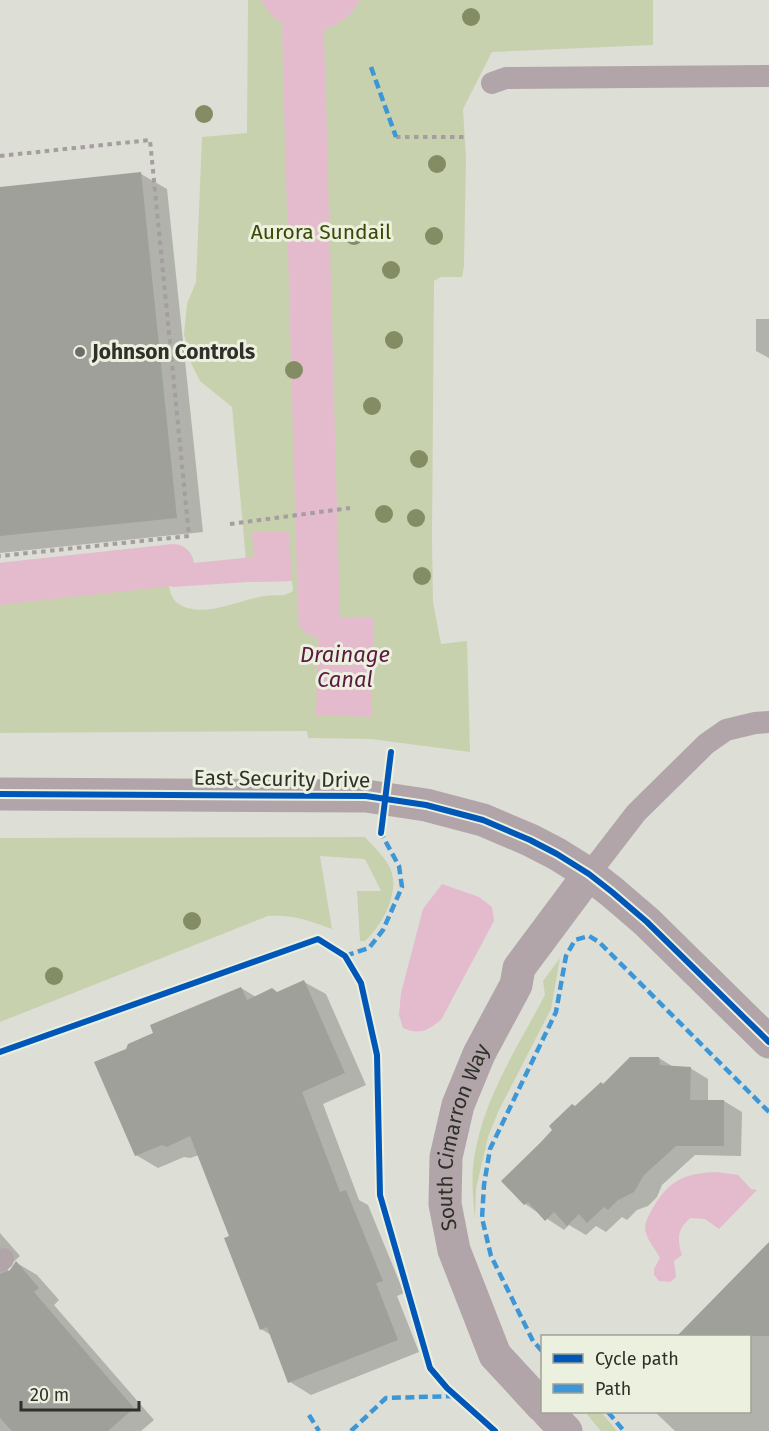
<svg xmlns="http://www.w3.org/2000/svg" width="769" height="1431" font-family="'Fira Sans',sans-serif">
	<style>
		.green { fill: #c8d1ae }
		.water { fill: #e3bbcd }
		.shadow { fill: #0003 }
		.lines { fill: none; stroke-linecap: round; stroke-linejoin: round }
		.canal { stroke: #e3bbcd; stroke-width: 42 }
		.building { fill: #9fa09a }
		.path { stroke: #a59d9f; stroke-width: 4; stroke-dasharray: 4.5 4.5; stroke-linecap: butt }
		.lane { stroke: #b2a5aa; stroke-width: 22 }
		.street { stroke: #b2a5aa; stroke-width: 33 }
		.quiet { stroke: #3d97d7; stroke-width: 4.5; stroke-dasharray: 9 4.5; stroke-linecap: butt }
		.cycleway-casing { stroke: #ebf0df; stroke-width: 10 }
		.cycleway { stroke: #0057b8; stroke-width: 6 }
		.tree { fill: #848c64 }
		.poi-dot { fill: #6c6d66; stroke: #ebf0df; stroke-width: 2 }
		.labels { text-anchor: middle; stroke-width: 6; stroke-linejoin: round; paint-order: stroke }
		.park-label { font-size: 21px; fill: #3b4806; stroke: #ebf0df }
		.poi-label { font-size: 21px; font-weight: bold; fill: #2f302a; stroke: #ebf0df; text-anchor: start }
		.street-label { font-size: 21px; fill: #2f302a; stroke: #ebf0df }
		.water-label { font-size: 22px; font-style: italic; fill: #5c1941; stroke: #ebf0df }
	</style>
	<rect width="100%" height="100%" fill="#dddfd6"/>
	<path class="green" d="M 248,0 L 653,0 L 653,45 L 492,52 L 463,109 L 466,158 L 464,266 L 462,277 L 441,277 L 434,281 L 432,539 L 433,602 L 441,644 L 467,641 L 470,752 L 371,739 L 308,738 L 307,731 L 0,733 L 0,592 L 167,575 C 169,584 169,598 179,604 C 203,620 242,598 266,596 C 279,594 282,598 293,591 L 292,581 L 248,582 L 232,407 L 200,381 L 190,361 L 184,334 L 187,304 L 196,282 L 202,137 L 247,133 Z
		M 365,837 C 373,846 384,856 389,866 C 402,889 383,925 365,941 L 360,941 L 357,891 L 381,891 L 365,859 L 320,856 L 332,929 C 311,921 291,914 268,916 L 0,1022 L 0,838 Z
		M 560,958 L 551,1009 L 498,1112 L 488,1137 L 476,1189 L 475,1219 C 473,1199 471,1179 474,1159 C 483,1099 517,1048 545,995 L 543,981 Z
		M 585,1412 L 601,1412 L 617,1431 L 601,1431 Z"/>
	<path class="water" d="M 261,0 L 360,0 C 338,41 282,42 261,0 Z
		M 252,531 L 289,531 L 292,581 L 248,582 L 172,587 L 173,565 L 254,557 Z
		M 319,617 L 374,618 L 371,717 L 316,715 Z
		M 442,884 L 479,897 L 492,907 L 494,921 L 441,1020 C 427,1031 420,1035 403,1028 L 399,1015 L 401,993 L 423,909 Z
		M 717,1172 L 738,1175 L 751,1189 L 757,1190 L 719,1229 L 705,1219 L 690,1218 C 677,1230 677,1239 682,1255 L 674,1261 L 676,1277 L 670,1282 L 659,1281 L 654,1275 L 654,1269 L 660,1258 C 656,1250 648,1241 646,1233 C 643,1225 648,1217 651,1211 C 668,1181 683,1173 717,1172 Z"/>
	<path class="shadow" d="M 141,174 L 167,189 L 203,532 L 0,553 L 0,188 Z
		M 756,319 L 769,319 L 769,358 L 756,351 Z
		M 304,982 L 326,994 L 366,1085 L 323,1104 L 359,1200 L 368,1205 L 404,1293 L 397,1296 L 419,1352 L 311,1395 L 290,1382 L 271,1335 L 261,1329 L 230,1236 L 199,1155 L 190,1158 L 184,1157 L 158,1168 L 136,1155 L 127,1050 L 241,988 L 256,997 L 278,993 Z
		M 659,1058 L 675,1068 L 690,1068 L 708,1079 L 708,1101 L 724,1101 L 742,1112 L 741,1156 L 695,1155 L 662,1185 L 657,1197 L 648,1206 L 637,1210 L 627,1220 L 622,1217 L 606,1232 L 596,1226 L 586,1235 L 569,1225 L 564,1230 L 525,1204 L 576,1108 L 603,1085 Z
		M 0,1233 L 20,1256 L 9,1266 L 7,1274 L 17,1263 L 37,1275 L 59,1300 L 54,1305 L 154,1420 L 141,1431 L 0,1431 Z
		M 769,1245 L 769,1431 L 675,1431 L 655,1412 L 750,1412 L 750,1336 L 679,1336 Z"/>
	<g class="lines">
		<path class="canal" d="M 303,31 L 319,617
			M 0,584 L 173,565"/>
	</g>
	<path class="building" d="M 141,172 L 177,518 L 0,536 L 0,187 Z
		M 304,980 L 345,1073 L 302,1092 L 340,1192 L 346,1190 L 383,1281 L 376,1283 L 398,1340 L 288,1383 L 267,1327 L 260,1330 L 224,1238 L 229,1236 L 190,1136 L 167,1147 L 162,1145 L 135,1156 L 94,1062 L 126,1049 L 128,1044 L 153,1033 L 150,1025 L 241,987 L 247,1000 L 272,988 L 277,992 Z
		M 630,1057 L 659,1057 L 660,1065 L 691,1067 L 690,1100 L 724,1100 L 724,1146 L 676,1146 L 644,1175 L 634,1192 L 618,1200 L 608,1210 L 604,1207 L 587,1223 L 579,1214 L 567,1226 L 554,1212 L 545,1221 L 528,1202 L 524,1205 L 501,1181 L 541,1142 L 552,1130 L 549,1126 L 572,1104 L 575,1106 L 601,1082 L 603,1084 Z
		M 769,1242 L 769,1336 L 677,1336 Z
		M 16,1261 L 39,1288 L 34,1292 L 134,1408 L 108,1431 L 12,1431 L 0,1418 L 0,1274 L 10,1270 Z"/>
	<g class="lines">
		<path class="path" d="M 396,137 L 468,137
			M 0,156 L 150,140 L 189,536 L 0,556
			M 230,524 L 350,508"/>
		<path class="lane" d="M 492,83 L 506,78 L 769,76
			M 589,874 L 636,813 L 706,744 L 726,730 L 755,723 L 769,722
			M 0,1261 L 3,1259"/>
		<g class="street">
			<path d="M 0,794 L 366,796 L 426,805 L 483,820 L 530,840 L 557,854 L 589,874 L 612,892 L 647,922 L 769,1042"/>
			<path id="s1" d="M 542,1406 L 495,1355 L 454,1250 L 445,1204 L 446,1157 L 458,1105 L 479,1054 L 516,985 L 519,968 L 589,874"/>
			<path d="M 548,1412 L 566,1431"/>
		</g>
		<path class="quiet" d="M 371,67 L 396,137
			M 345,956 L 369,948 L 383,930 L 402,887 L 399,866 L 381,833
			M 542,1351 L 533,1341 L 491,1256 L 482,1218 L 484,1185 L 490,1149 L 556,1012 L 566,956 L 575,940 L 589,936 L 599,942 L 769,1112
			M 608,1412 L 624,1431
			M 309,1415 L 319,1431
			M 351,1431 L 386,1398 L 456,1396"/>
		<g class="cycleway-casing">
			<path id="cycleway" d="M 0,794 L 366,796 L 426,805 L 483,820 L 530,840 L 557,854 L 589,874 L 612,892 L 647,922 L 769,1042
				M 381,833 L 391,752
				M 0,1052 L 318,939 L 345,956 L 361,983 L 377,1055 L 380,1195 L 430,1368 L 447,1388 L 495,1431"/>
		</g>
		<use href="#cycleway" class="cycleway"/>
	</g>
	<g class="tree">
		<circle cx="471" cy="17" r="9"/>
		<circle cx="204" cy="114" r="9"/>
		<circle cx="437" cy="164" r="9"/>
		<circle cx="354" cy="236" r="9"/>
		<circle cx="434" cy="236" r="9"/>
		<circle cx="391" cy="270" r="9"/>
		<circle cx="394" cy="340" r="9"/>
		<circle cx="294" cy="370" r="9"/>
		<circle cx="372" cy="406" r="9"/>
		<circle cx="419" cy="459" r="9"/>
		<circle cx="384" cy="514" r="9"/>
		<circle cx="416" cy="518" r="9"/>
		<circle cx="422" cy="576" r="9"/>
		<circle cx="192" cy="921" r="9"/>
		<circle cx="54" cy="976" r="9"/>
	</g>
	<circle class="poi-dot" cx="80" cy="352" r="6"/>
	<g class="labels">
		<g class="park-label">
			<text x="321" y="239">Aurora Sundail</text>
		</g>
		<g class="poi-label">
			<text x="92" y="359">Johnson Controls</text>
		</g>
		<g class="street-label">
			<text transform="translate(282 779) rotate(1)" y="7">East Security Drive</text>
			<text dy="7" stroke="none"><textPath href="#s1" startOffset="298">South Cimarron Way</textPath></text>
		</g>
		<g class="water-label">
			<text x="345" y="662">Drainage<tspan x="345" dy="25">Canal</tspan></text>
		</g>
	</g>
	<rect x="541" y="1335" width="210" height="78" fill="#ebf0df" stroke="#a0a397" stroke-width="1.5"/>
	<rect x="553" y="1354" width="30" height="9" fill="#0057b8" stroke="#a0a397" stroke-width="1.5"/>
	<text x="595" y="1365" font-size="18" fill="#2f302a">Cycle path</text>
	<rect x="553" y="1384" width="30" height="9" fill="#3d97d7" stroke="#a0a397" stroke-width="1.5"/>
	<text x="595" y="1395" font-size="18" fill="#2f302a">Path</text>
	<path d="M21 1401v9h118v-9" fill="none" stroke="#2f302a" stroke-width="3"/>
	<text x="30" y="1401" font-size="18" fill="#2f302a" stroke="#ebf0df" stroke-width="4.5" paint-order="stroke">20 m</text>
</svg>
